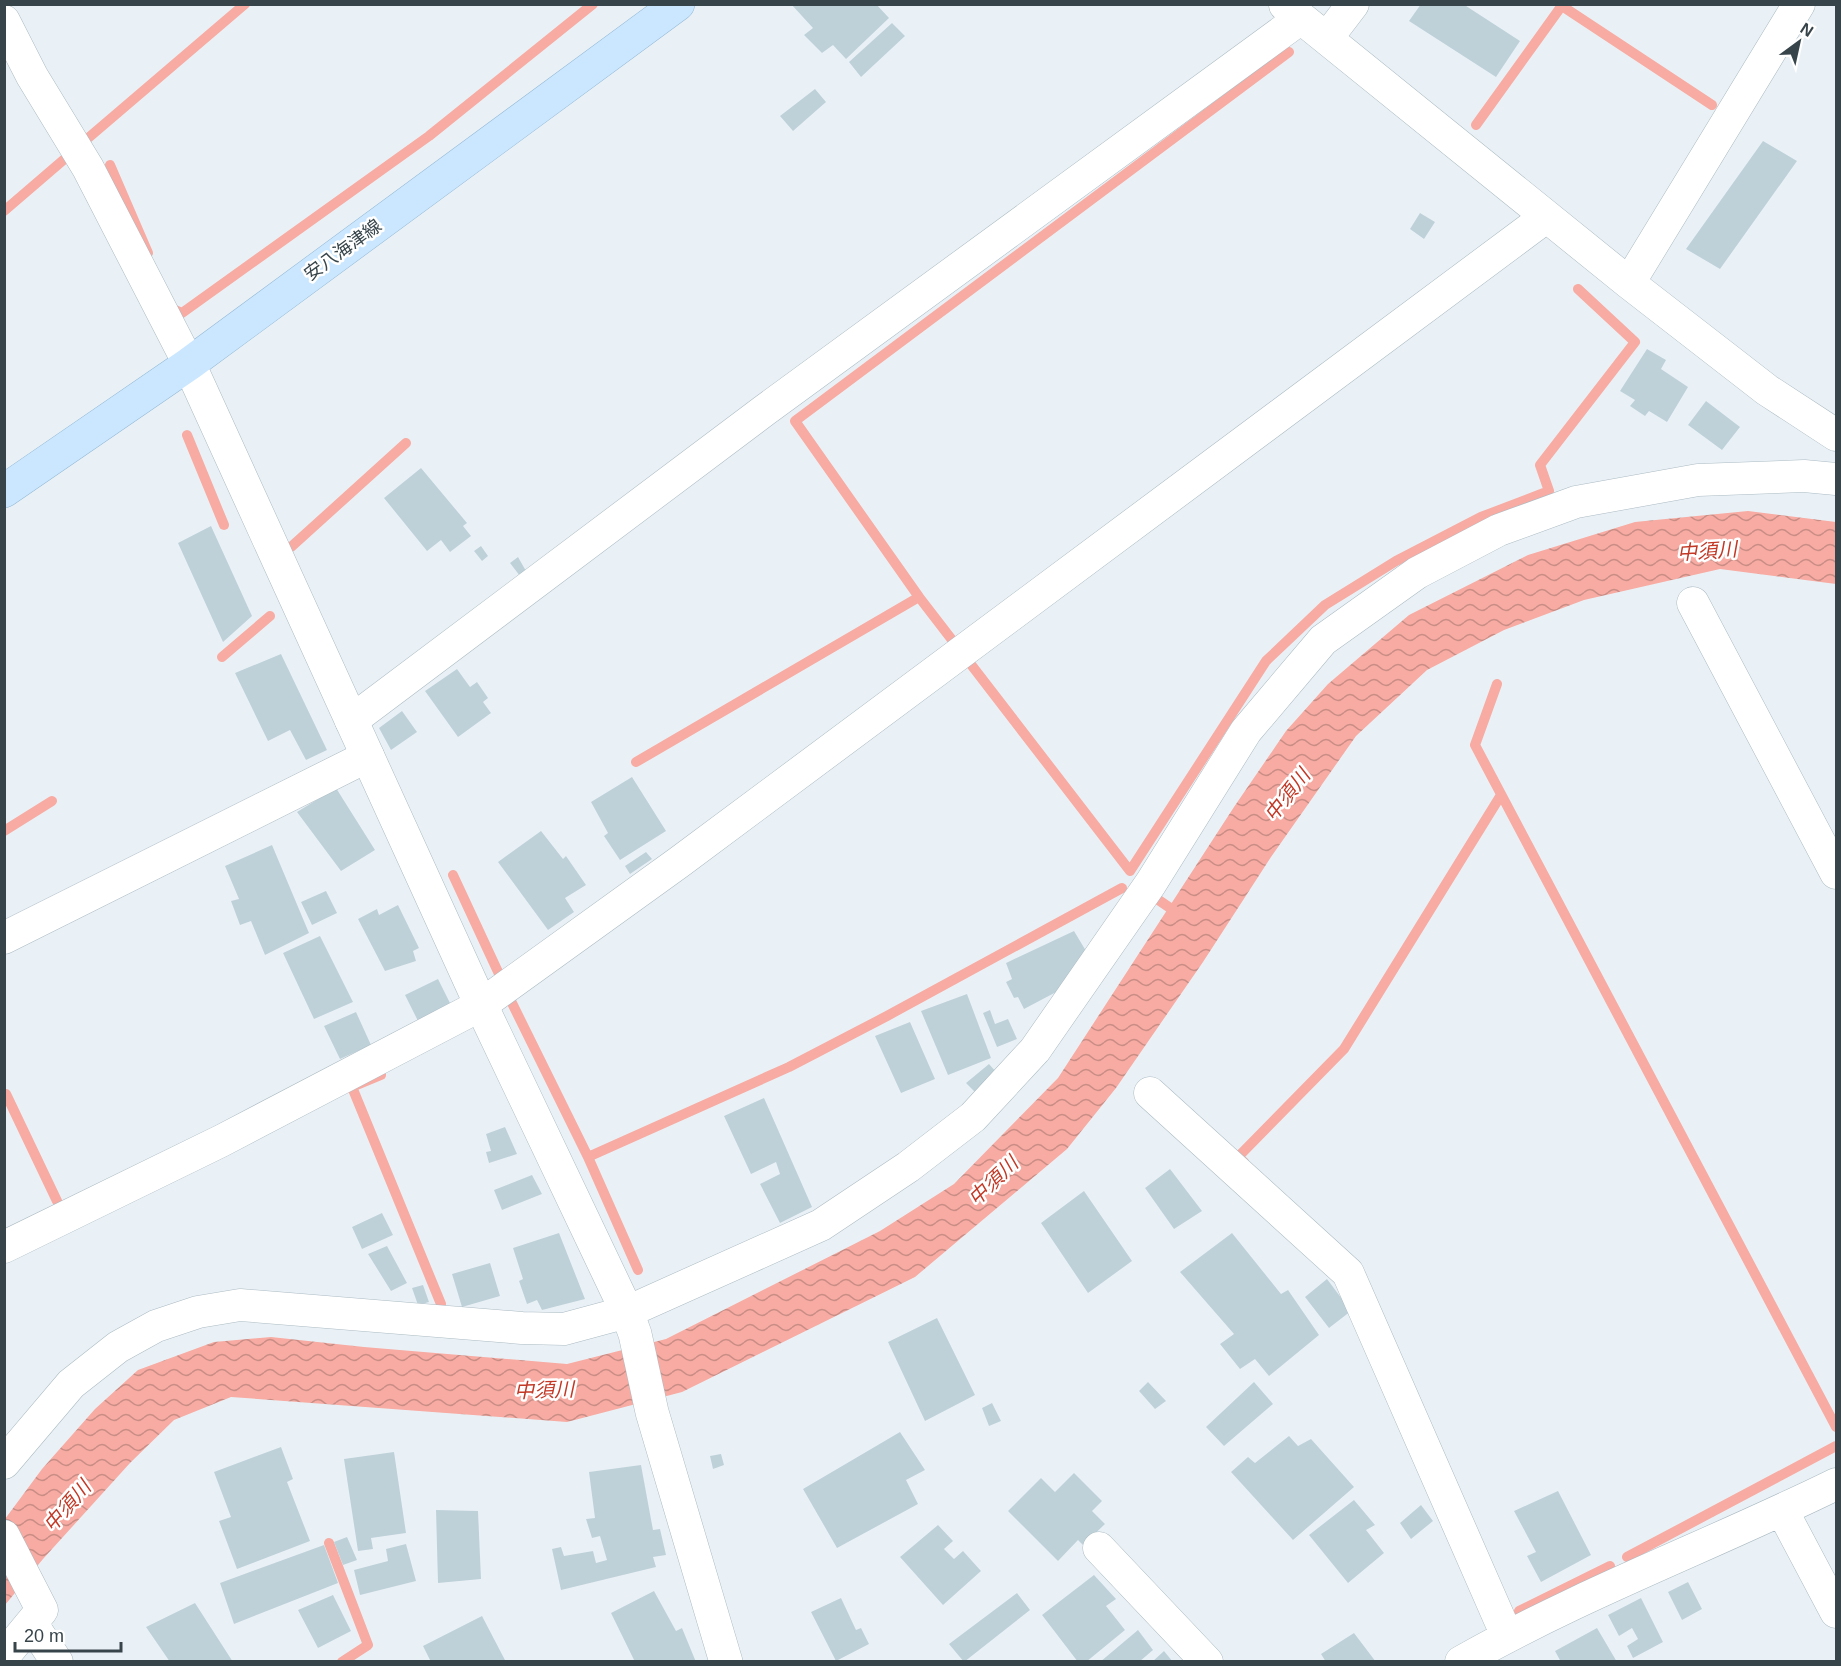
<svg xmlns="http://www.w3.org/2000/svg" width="1841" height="1666" font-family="Arial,'Noto Sans JP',sans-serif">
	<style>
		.water { fill: url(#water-waves) }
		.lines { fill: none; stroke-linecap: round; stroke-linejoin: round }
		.stream { stroke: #f7aba2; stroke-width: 10 }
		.building { fill: #bed1d9 }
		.minor-casing { stroke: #abbbc3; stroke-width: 33 }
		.tertiary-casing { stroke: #abbbc3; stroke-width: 34 }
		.secondary-casing { stroke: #94b9d6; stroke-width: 34 }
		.minor { stroke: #fff; stroke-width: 32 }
		.tertiary { stroke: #fff; stroke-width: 33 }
		.secondary { stroke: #cbe7ff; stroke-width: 33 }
		.labels { text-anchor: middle; stroke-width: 5; stroke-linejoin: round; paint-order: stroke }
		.street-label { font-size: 18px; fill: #37454b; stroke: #fff }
		.water-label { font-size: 20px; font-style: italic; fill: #c23825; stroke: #fff }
	</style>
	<defs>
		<pattern id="water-waves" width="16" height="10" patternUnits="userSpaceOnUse" patternTransform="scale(1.5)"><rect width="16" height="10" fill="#f7aba2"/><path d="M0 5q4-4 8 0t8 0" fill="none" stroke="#c98d86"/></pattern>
	</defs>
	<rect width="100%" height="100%" fill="#eaf1f6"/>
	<path class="water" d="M 1748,511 L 1836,522 L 1836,584 L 1720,569 L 1584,600 L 1504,630 L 1427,670 L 1356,736 L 1271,857 L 1203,962 L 1116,1088 L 1067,1149 L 915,1277 L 682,1392 L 567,1422 L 231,1397 L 174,1420 L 130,1463 L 43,1559 L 5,1605 L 5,1519 L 42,1469 L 95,1409 L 138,1370 L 214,1342 L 271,1337 L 364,1347 L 567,1364 L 666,1339 L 880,1231 L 954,1184 L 1058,1078 L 1234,807 L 1286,731 L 1328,684 L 1409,615 L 1528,555 L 1635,522 Z"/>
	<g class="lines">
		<path class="stream" d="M 1562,6 L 1712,105
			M 1476,125 L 1563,4
			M 87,139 L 245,4
			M 110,165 L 148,253
			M 4,211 L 68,156
			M 171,305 L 173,309 L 182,313 L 429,136 L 593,4
			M 187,435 L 224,525
			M 291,547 L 406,443
			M 919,597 L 1130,871 L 1266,661 L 1325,605 L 1396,561 L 1481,517 L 1549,491 L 1540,465 L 1635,342 L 1578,289
			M 222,657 L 270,616
			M 1497,684 L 1475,745 L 1836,1427
			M 636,762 L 919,597 L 795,421 L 1289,52
			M 4,831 L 52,801
			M 453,875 L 499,974
			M 1157,899 L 1179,914
			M 510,999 L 588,1157
			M 381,1075 L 352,1087 L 441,1304
			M 6,1094 L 57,1201
			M 1244,1162 L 1238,1157 L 1344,1049 L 1501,795
			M 638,1270 L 588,1157 L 789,1067 L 887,1016 L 1122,888
			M 329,1543 L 368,1645 L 342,1662
			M 1627,1557 L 1836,1446
			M 1519,1611 L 1610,1566"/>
	</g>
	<path class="building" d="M 791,4 L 876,4 L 889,18 L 846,59 L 833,45 L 822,53 L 804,35 L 813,28 Z
		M 1421,4 L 1463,4 L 1520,41 L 1496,77 L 1409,21 Z
		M 892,23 L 905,36 L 861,77 L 849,62 Z
		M 815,89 L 826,102 L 793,131 L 780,116 Z
		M 1763,141 L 1797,161 L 1720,269 L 1686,249 Z
		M 1420,213 L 1435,222 L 1424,239 L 1410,229 Z
		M 1647,349 L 1666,360 L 1661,369 L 1688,387 L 1667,422 L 1649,411 L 1645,416 L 1630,406 L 1635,400 L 1620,391 Z
		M 1706,401 L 1740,427 L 1722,450 L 1688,425 Z
		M 421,468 L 467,523 L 463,526 L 471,536 L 450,552 L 441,540 L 427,551 L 384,498 Z
		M 211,526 L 252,616 L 223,642 L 178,543 Z
		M 481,546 L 488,556 L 482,561 L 474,551 Z
		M 518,557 L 526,571 L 520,576 L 510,563 Z
		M 281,654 L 327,750 L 306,760 L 290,730 L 268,741 L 235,673 Z
		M 457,669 L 470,687 L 477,682 L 488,698 L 483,702 L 491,713 L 458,737 L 425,691 Z
		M 402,711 L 417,732 L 391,750 L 379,728 Z
		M 632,777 L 666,831 L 620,860 L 604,836 L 608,833 L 591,802 Z
		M 336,788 L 375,850 L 341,871 L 297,812 Z
		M 541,831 L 563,859 L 566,856 L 586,885 L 565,898 L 574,912 L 548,930 L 498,862 Z
		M 272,845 L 309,933 L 265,955 L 251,921 L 240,925 L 231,901 L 239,899 L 225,866 Z
		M 646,852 L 652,859 L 630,874 L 625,866 Z
		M 326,891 L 337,913 L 312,925 L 301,902 Z
		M 398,905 L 419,948 L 413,951 L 416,961 L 385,971 L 358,919 L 377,909 L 379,915 Z
		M 1074,931 L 1086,951 L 1060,990 L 1024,1009 L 1018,997 L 1014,998 L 1006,982 L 1012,979 L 1006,963 Z
		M 320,936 L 353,1002 L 314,1019 L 283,953 Z
		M 438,979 L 451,1005 L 418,1021 L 405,995 Z
		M 967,994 L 991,1058 L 948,1075 L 921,1011 Z
		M 990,1010 L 995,1024 L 1008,1019 L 1017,1039 L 997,1047 L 983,1013 Z
		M 356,1012 L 371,1045 L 340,1059 L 324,1026 Z
		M 910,1022 L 935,1079 L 901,1093 L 875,1036 Z
		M 989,1064 L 997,1073 L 976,1093 L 966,1083 Z
		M 764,1098 L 812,1207 L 780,1223 L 760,1184 L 780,1174 L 776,1162 L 751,1174 L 724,1116 Z
		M 505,1127 L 517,1154 L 489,1163 L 486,1152 L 491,1151 L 486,1134 Z
		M 1170,1169 L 1202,1211 L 1174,1229 L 1145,1188 Z
		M 532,1175 L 542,1194 L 502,1210 L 494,1190 Z
		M 1084,1191 L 1132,1261 L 1088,1293 L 1041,1223 Z
		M 382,1213 L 393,1235 L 362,1249 L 352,1227 Z
		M 559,1233 L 585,1299 L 542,1310 L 537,1300 L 527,1304 L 519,1281 L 523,1279 L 513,1248 Z
		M 1232,1233 L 1281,1294 L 1288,1290 L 1319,1335 L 1269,1376 L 1255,1359 L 1240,1369 L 1220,1344 L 1234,1334 L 1180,1272 Z
		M 387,1246 L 407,1283 L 391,1291 L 368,1254 Z
		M 490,1263 L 500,1296 L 462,1307 L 452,1274 Z
		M 1327,1279 L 1351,1311 L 1329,1328 L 1305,1297 Z
		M 423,1285 L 429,1302 L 418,1305 L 412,1288 Z
		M 937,1318 L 975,1395 L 925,1421 L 888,1342 Z
		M 1148,1382 L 1166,1401 L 1155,1409 L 1139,1391 Z
		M 1254,1382 L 1273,1404 L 1224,1446 L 1206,1427 Z
		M 992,1403 L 1001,1421 L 989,1426 L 982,1408 Z
		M 900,1432 L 925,1470 L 906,1480 L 918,1504 L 837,1548 L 803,1489 Z
		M 1289,1436 L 1298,1446 L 1311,1439 L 1354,1487 L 1293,1540 L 1231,1472 L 1248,1457 L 1255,1463 Z
		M 281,1447 L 293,1479 L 287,1482 L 310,1541 L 237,1569 L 219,1521 L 231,1517 L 214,1472 Z
		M 394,1452 L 406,1533 L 371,1538 L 373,1549 L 358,1551 L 344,1459 Z
		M 721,1454 L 724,1465 L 713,1469 L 710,1456 Z
		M 641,1465 L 653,1530 L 660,1529 L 666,1555 L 653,1557 L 656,1567 L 561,1590 L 552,1549 L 561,1547 L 564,1556 L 593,1551 L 596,1563 L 607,1560 L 600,1536 L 592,1538 L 586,1519 L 595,1518 L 589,1472 Z
		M 1074,1473 L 1102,1501 L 1092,1511 L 1105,1524 L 1083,1545 L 1078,1540 L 1058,1561 L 1008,1511 L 1041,1478 L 1055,1492 Z
		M 1558,1491 L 1591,1555 L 1541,1582 L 1527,1556 L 1536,1552 L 1514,1511 Z
		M 1354,1500 L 1375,1525 L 1366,1530 L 1384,1553 L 1348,1583 L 1309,1535 Z
		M 1421,1505 L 1433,1521 L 1411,1539 L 1400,1523 Z
		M 436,1510 L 478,1511 L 481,1579 L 438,1583 Z
		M 938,1525 L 953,1541 L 944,1549 L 954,1559 L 963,1551 L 981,1571 L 943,1605 L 900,1557 Z
		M 347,1537 L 357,1560 L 343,1565 L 334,1542 Z
		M 406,1544 L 416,1581 L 360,1595 L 354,1570 L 388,1561 L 386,1549 Z
		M 324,1545 L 338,1583 L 234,1624 L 220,1583 Z
		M 1094,1575 L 1116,1599 L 1106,1606 L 1125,1630 L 1086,1662 L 1078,1662 L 1042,1615 Z
		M 1688,1582 L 1702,1609 L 1682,1620 L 1668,1592 Z
		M 654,1591 L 676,1631 L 682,1628 L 696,1662 L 635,1662 L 611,1613 Z
		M 1017,1593 L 1030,1610 L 964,1662 L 949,1644 Z
		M 333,1595 L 351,1631 L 318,1648 L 298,1610 Z
		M 841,1598 L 856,1630 L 861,1628 L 869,1644 L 836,1661 L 811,1612 Z
		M 1641,1598 L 1663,1642 L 1633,1658 L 1627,1646 L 1638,1639 L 1632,1628 L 1619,1636 L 1608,1615 Z
		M 195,1603 L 233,1662 L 170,1662 L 146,1627 Z
		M 482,1616 L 506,1662 L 431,1662 L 423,1646 Z
		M 1597,1628 L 1617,1662 L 1561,1662 L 1555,1651 Z
		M 1138,1630 L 1153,1650 L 1139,1662 L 1100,1662 Z
		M 1354,1633 L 1376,1662 L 1326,1662 L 1321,1654 Z
		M 1164,1651 L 1173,1662 L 1152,1662 Z"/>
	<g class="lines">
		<g class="minor-casing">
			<path id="minor" d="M 1285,5 L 1629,283 L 1767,390 L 1836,435
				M 4,21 L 32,76 L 88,168 L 189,364
				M 1327,38 L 1353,4
				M 1629,283 L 1799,4
				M 1693,603 L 1836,873
				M 351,721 L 765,410 L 1301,18
				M 4,938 L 368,756
				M 1150,1093 L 1348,1273 L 1507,1636
				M 4,1247 L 221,1141 L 481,1005 L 678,863 L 1546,217
				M 4,1463 L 71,1384 L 118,1347 L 156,1326 L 198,1312 L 240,1305 L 522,1328 L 564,1329 L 627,1312 L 821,1225 L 908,1167 L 973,1117 L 1035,1050 L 1151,883 L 1246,731 L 1323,640 L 1417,573 L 1499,530 L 1576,502 L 1698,480 L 1804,476 L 1836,479
				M 1782,1510 L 1836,1612
				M 4,1536 L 42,1610 L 4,1656
				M 1099,1548 L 1207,1662
				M 32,1624 L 57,1662
				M 1461,1662 C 1582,1593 1712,1545 1836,1484"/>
		</g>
		<g class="tertiary-casing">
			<path id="tertiary" d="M 189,364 L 481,1005 L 627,1312 L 635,1334 L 652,1412 L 726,1662"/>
		</g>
		<g class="secondary-casing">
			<path id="secondary" d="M 4,491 L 189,364 L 678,4"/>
		</g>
		<use href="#minor" class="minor"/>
		<use href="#tertiary" class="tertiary"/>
		<use href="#secondary" class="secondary"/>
	</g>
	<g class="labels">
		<g class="street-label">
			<text transform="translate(343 250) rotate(-36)" y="6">安八海津線</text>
		</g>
		<g class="water-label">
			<text transform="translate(1707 551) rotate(-4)" y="7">中須川</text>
			<text transform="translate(1287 795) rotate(-52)" y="7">中須川</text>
			<text transform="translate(993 1181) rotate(-44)" y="7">中須川</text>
			<text transform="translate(544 1390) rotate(-2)" y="7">中須川</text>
			<text transform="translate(67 1506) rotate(-49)" y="7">中須川</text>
		</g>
	</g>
	<rect width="1841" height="1666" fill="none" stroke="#37454b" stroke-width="12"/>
	<g transform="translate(1799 42) rotate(33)" stroke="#ffffff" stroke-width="4.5" paint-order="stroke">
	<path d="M0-4.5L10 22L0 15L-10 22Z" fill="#37454b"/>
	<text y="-9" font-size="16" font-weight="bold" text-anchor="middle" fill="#37454b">N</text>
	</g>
	<path d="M15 1642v9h106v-9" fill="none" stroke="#37454b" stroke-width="3"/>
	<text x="24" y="1642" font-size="18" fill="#37454b" stroke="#ffffff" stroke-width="4.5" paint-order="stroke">20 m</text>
</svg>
